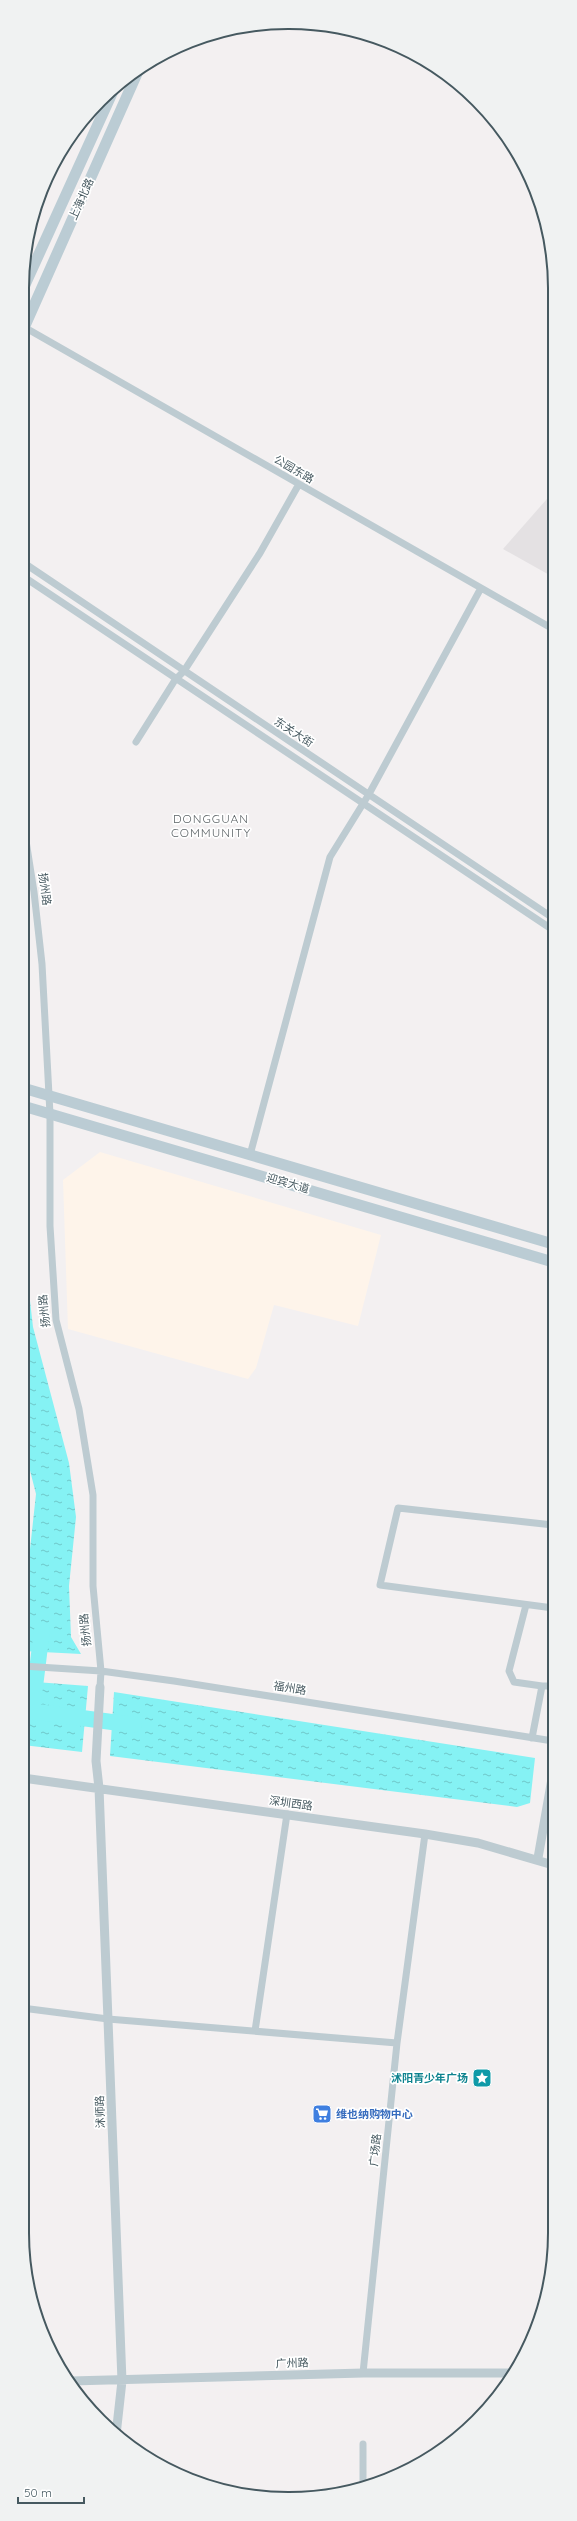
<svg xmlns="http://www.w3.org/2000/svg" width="577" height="2521" font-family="Quicksand,'Noto Sans SC',sans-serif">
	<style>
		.commercial { fill: #fef4ea }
		.education { fill: #e4e1e3 }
		.water { fill: url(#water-ripples) }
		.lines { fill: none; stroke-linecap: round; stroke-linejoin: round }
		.river { stroke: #85f2f4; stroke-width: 16 }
		.minor { stroke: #bdcbd1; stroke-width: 7 }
		.tertiary { stroke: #bdcbd1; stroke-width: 9 }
		.secondary { stroke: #bbccd4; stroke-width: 11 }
		.labels { text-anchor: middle; stroke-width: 3.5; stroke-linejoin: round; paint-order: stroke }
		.street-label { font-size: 11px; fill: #465960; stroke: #fff }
		.culture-label { font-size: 11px; font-weight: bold; fill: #0d838f; stroke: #fff; text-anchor: end }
		.shop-label { font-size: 11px; font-weight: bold; fill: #366cbe; stroke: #fff; text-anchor: start }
		.neighbourhood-label { font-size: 12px; letter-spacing: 1px; fill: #5c6366; stroke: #fff }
		.rim { fill: none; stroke: #465960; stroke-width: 2 }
	</style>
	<defs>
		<pattern id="water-ripples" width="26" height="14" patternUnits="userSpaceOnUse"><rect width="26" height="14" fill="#85f2f4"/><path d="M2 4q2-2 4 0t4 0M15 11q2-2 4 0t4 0" fill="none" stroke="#6fc7c9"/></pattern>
	</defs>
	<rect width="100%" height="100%" fill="#f3f0f1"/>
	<path class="commercial" d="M 100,1152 L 381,1235 L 358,1326 L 274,1305 L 256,1368 L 248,1379 L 68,1329 L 63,1180 Z"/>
	<path class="education" d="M 553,492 L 553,577 L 503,549 Z"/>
	<path class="water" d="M 23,1239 L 33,1327 L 69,1463 L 76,1517 L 69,1586 L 71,1637 L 81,1654 L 23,1651 L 23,1614 L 36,1494 L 23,1443 Z
		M 23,1681 L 88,1686 L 82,1752 L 23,1745 Z
		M 114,1692 L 535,1758 L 530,1803 L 517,1807 L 110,1756 Z"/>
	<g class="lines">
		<path class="river" d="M 33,1703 L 42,1630
			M 23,1710 L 134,1725"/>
		<path class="minor" d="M 24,327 L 553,629
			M 24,563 L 553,918
			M 24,577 L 553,930
			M 136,742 L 175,680 L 184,671 L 260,553 L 299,484
			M 24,828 L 34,892 L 42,964 L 50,1114 L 50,1226 L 56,1320 L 79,1409 L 93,1495 L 93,1586 L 101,1671 L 100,1687
			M 250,1155 L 330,857 L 369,794 L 481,588
			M 526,1605 L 509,1671 L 514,1682 L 542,1686
			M 553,1608 L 380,1585 L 398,1508 L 553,1525
			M 23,1666 L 101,1671 L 174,1681 L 553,1741
			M 532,1738 L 542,1686 L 553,1686
			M 22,2008 L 108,2019 L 397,2043
			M 255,2031 L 287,1814
			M 363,2373 L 397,2043 L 425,1834
			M 363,2444 L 363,2487"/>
		<path class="tertiary" d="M 100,1687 L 96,1761 L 99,1788 L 122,2381 L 116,2435
			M 23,1778 L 425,1834 L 478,1843 L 553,1865
			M 538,1858 L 553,1773
			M 71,2381 L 363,2373 L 514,2373"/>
		<path class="secondary" d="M 24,287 L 114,89
			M 24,328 L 139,69
			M 23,1088 L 553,1244
			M 23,1106 L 553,1262"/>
	</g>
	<defs>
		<g id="sight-square" transform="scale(1)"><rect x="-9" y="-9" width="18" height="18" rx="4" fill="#0f9aa8" stroke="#fff"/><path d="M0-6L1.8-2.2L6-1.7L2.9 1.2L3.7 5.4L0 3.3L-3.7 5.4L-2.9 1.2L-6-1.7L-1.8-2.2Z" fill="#fff"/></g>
		<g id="supermarket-square" transform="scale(1)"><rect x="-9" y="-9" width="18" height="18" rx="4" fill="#3f7fe0" stroke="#fff"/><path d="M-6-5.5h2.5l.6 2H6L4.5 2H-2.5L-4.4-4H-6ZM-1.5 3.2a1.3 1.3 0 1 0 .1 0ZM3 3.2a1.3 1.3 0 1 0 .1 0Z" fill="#fff"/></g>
	</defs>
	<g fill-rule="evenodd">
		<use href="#sight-square" x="482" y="2078"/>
		<use href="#supermarket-square" x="322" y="2114"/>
	</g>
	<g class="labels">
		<g class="street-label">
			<text transform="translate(81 199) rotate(-66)" y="4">上海北路</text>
			<text transform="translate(294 469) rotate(30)" y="4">公园东路</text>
			<text transform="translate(294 732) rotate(33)" y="4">东关大街</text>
			<text transform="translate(45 889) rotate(82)" y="4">扬州路</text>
			<text transform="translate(288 1183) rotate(16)" y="4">迎宾大道</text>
			<text transform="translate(44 1311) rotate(-96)" y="4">扬州路</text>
			<text transform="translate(85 1630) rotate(-96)" y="4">扬州路</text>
			<text transform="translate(290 1688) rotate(9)" y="4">福州路</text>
			<text transform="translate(291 1803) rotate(8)" y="4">深圳西路</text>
			<text transform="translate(100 2112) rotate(-92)" y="4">沭师路</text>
			<text transform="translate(375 2150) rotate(-84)" y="4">广场路</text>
			<text transform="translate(292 2363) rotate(-2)" y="4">广州路</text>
		</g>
		<g class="culture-label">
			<text x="468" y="2082">沭阳青少年广场</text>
		</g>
		<g class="shop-label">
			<text x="336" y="2118">维也纳购物中心</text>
		</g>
		<g class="neighbourhood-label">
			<text x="211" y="823">DONGGUAN<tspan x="211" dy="14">COMMUNITY</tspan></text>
		</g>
	</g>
	<path d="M0 0H577V2521H0ZM288 29H289A259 259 0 0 1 548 288V2233A259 259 0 0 1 289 2492H288A259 259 0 0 1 29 2233V288A259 259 0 0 1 288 29Z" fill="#f0f2f2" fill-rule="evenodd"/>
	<path class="rim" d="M288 29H289A259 259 0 0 1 548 288V2233A259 259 0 0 1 289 2492H288A259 259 0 0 1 29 2233V288A259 259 0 0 1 288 29Z"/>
	<path d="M18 2497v6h66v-6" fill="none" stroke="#465960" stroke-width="2"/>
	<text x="24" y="2497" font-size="12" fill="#465960" stroke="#ffffff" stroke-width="3" paint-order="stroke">50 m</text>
</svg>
